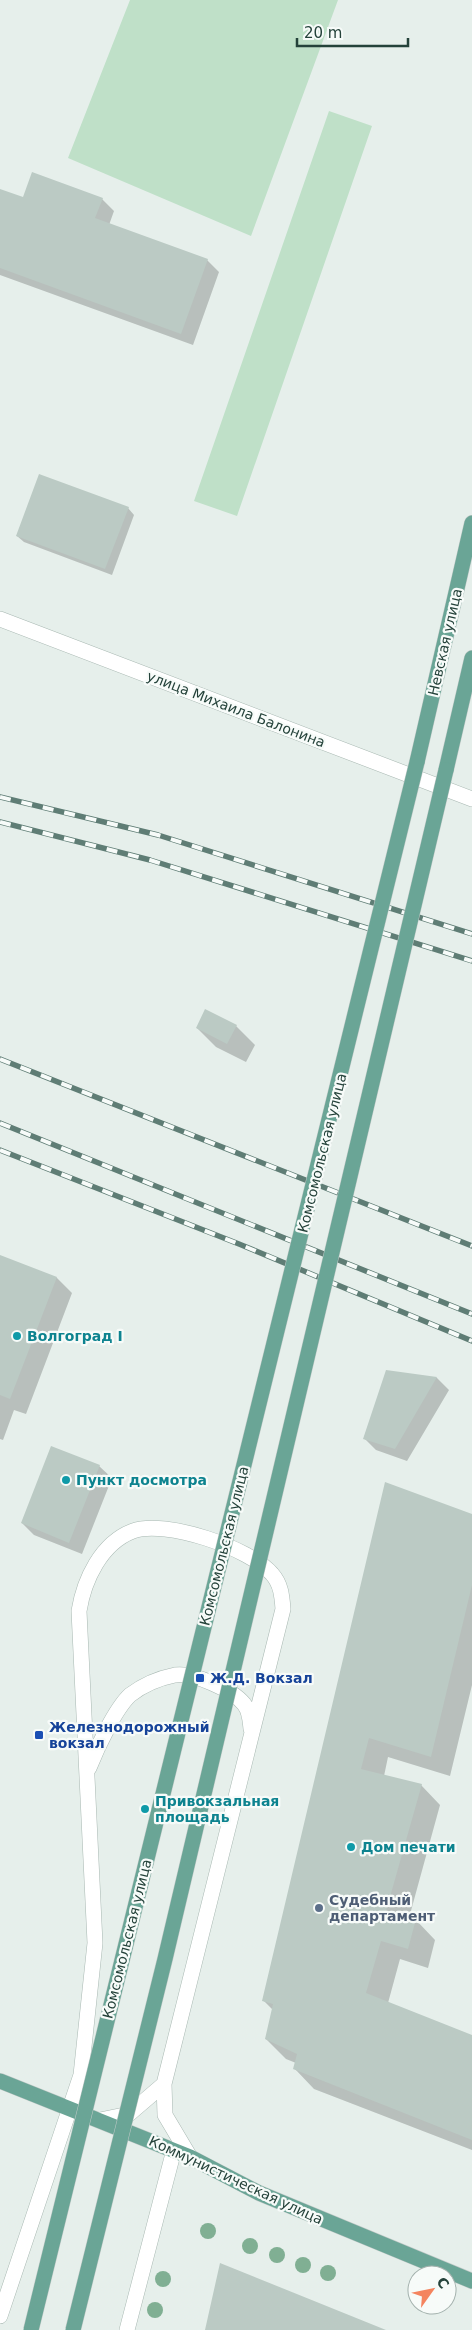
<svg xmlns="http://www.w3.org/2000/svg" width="472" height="2330" font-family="'DejaVu Sans',sans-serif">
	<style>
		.green { fill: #bfe0c8 }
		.shadow { fill: #0003 }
		.building { fill: #bbcac4 }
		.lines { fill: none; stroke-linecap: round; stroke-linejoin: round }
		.minor-casing { stroke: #a8b8b2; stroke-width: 16 }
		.major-casing { stroke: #c2cac8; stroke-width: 16 }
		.minor { stroke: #fff; stroke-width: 15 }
		.major { stroke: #6aa596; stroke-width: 15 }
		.rail-casing { stroke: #5f7d75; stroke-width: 5.5 }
		.rail { stroke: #f7fbf9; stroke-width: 4; stroke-dasharray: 11; stroke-linecap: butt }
		.major-bridge-casing { stroke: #c2cac8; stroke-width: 16; stroke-linecap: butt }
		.major-bridge { stroke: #6aa596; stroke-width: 15 }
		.tree { fill: #80af93 }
		.culture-dot { fill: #0f9aa8; stroke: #f7fbf9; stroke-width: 2 }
		.transit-dot { fill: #1a4fb4; stroke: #f7fbf9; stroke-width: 2 }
		.service-dot { fill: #5c6f8a; stroke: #f7fbf9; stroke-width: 2 }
		.labels { text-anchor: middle; stroke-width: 4.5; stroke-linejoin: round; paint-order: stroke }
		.street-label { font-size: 14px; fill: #24423a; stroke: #f7fbf9 }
		.culture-label { font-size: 14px; font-weight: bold; fill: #0d838f; stroke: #f7fbf9; text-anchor: start }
		.transit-label { font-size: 14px; font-weight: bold; fill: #164399; stroke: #f7fbf9; text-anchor: start }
		.service-label { font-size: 14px; font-weight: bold; fill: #4e5e75; stroke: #f7fbf9; text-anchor: start }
	</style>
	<rect width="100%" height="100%" fill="#e6efeb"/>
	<path class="green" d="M 130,0 L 338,0 L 251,236 L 68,158 Z
		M 329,111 L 372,126 L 237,516 L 194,501 Z"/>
	<path class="shadow" d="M 0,190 L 24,199 L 102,199 L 114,211 L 109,225 L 207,260 L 219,272 L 193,345 L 0,275 Z
		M 128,508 L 134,515 L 112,575 L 24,542 L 17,536 Z
		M 236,1026 L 255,1045 L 246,1062 L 216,1047 L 197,1028 Z
		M 0,1256 L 57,1278 L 72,1293 L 26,1414 L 14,1410 L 3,1440 L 0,1439 Z
		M 387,1372 L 437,1378 L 449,1390 L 407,1461 L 376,1450 L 364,1438 Z
		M 99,1466 L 112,1478 L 82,1554 L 34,1535 L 22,1523 Z
		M 386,1484 L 472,1515 L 472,1685 L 450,1776 L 388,1757 L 384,1776 L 421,1785 L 440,1805 L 409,1918 L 416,1920 L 435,1940 L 428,1968 L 400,1959 L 388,2003 L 472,2036 L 472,2150 L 314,2089 L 295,2069 L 296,2063 L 286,2059 L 266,2039 L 273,2010 L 263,2000 Z"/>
	<path class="building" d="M 32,172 L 103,198 L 95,218 L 208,259 L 181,334 L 0,268 L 0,189 L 23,197 Z
		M 39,474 L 129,507 L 105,569 L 16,536 Z
		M 205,1009 L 237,1025 L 227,1044 L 196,1028 Z
		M 0,1255 L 57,1277 L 10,1399 L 0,1395 Z
		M 386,1370 L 437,1377 L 395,1449 L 363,1439 Z
		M 51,1446 L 100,1465 L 69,1543 L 21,1523 Z
		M 385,1482 L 472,1514 L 472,1585 L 431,1757 L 369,1738 L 361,1769 L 422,1784 L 386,1911 L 416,1919 L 408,1949 L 381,1941 L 366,1993 L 472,2035 L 472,2140 L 293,2069 L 297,2054 L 265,2039 L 273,2004 L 262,2001 Z
		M 220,2263 L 386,2330 L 205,2330 Z"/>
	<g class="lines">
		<g class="minor-casing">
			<path id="minor" d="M 0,619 L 472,799
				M 89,1768 C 97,1748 115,1709 130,1695 C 143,1685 160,1678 175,1675 C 193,1672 233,1690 244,1704 C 250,1711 250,1720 251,1729
				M 164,2084 L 165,2115 L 190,2157
				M 0,2316 L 81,2075 L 95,1943 L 79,1611 C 84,1580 101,1543 133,1531 C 165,1519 250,1548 272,1574 C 281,1584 282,1596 283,1609 L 164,2084 L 129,2114 L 100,2120
				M 127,2330 L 174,2150"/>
		</g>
		<g class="major-casing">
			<path id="major" d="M 417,762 L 472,523
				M 446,770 L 472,658
				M 0,2081 L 190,2157 L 259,2193 L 472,2281"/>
		</g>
		<use href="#minor" class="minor"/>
		<use href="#major" class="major"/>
		<g class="rail-casing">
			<path id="rail" d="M 0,797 L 158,835 L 472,934
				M 0,822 L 150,860 L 472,961
				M 0,1059 L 472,1246
				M 0,1123 L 472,1314
				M 0,1150 L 239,1244 L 472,1341"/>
		</g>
		<use href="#rail" class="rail"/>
		<g class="major-bridge-casing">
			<path id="major-bridge" d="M 31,2330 L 417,762
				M 73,2330 L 165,1959 L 446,770"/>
		</g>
		<use href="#major-bridge" class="major-bridge"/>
	</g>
	<g class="tree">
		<circle cx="208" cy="2231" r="8"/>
		<circle cx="250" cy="2246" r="8"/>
		<circle cx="277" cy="2255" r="8"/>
		<circle cx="303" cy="2265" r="8"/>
		<circle cx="328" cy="2273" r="8"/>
		<circle cx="163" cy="2279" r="8"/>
		<circle cx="155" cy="2310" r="8"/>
	</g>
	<g class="culture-dot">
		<circle cx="17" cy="1336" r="5"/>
		<circle cx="66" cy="1480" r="5"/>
		<circle cx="145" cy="1809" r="5"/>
		<circle cx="351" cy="1847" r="5"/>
	</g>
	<g class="transit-dot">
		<rect x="195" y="1673" width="10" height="10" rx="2.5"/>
		<rect x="34" y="1730" width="10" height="10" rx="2.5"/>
	</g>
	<circle class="service-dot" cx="319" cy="1908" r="5"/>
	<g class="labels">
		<g class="street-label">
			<text transform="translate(445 642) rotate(-77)" y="5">Невская улица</text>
			<text transform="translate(236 709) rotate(21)" y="5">улица Михаила Балонина</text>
			<text transform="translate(322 1153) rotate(-76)" y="5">Комсомольская улица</text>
			<text transform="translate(224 1546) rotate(-76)" y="5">Комсомольская улица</text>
			<text transform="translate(127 1939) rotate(-76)" y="5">Комсомольская улица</text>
			<text transform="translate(236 2180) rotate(25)" y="5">Коммунистическая улица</text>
		</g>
		<g class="culture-label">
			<text x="27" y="1341">Волгоград I</text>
			<text x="76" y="1485">Пункт досмотра</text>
			<text x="155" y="1806">Привокзальная<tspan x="155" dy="16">площадь</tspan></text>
			<text x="361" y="1852">Дом печати</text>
		</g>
		<g class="transit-label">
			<text x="210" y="1683">Ж.Д. Вокзал</text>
			<text x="49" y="1732">Железнодорожный<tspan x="49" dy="16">вокзал</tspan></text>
		</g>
		<g class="service-label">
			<text x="329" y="1905">Судебный<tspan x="329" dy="16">департамент</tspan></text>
		</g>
	</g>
	<g transform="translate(432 2290) rotate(57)"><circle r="24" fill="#f7fbf9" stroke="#a3b1ad"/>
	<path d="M0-4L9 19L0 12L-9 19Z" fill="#f4845f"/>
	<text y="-8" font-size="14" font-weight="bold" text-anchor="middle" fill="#24423a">С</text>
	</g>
	<path d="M297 38v8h111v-8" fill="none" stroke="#24423a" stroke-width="2.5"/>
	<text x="304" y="38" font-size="15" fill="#24423a" stroke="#f7fbf9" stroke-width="4" paint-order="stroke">20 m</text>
</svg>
